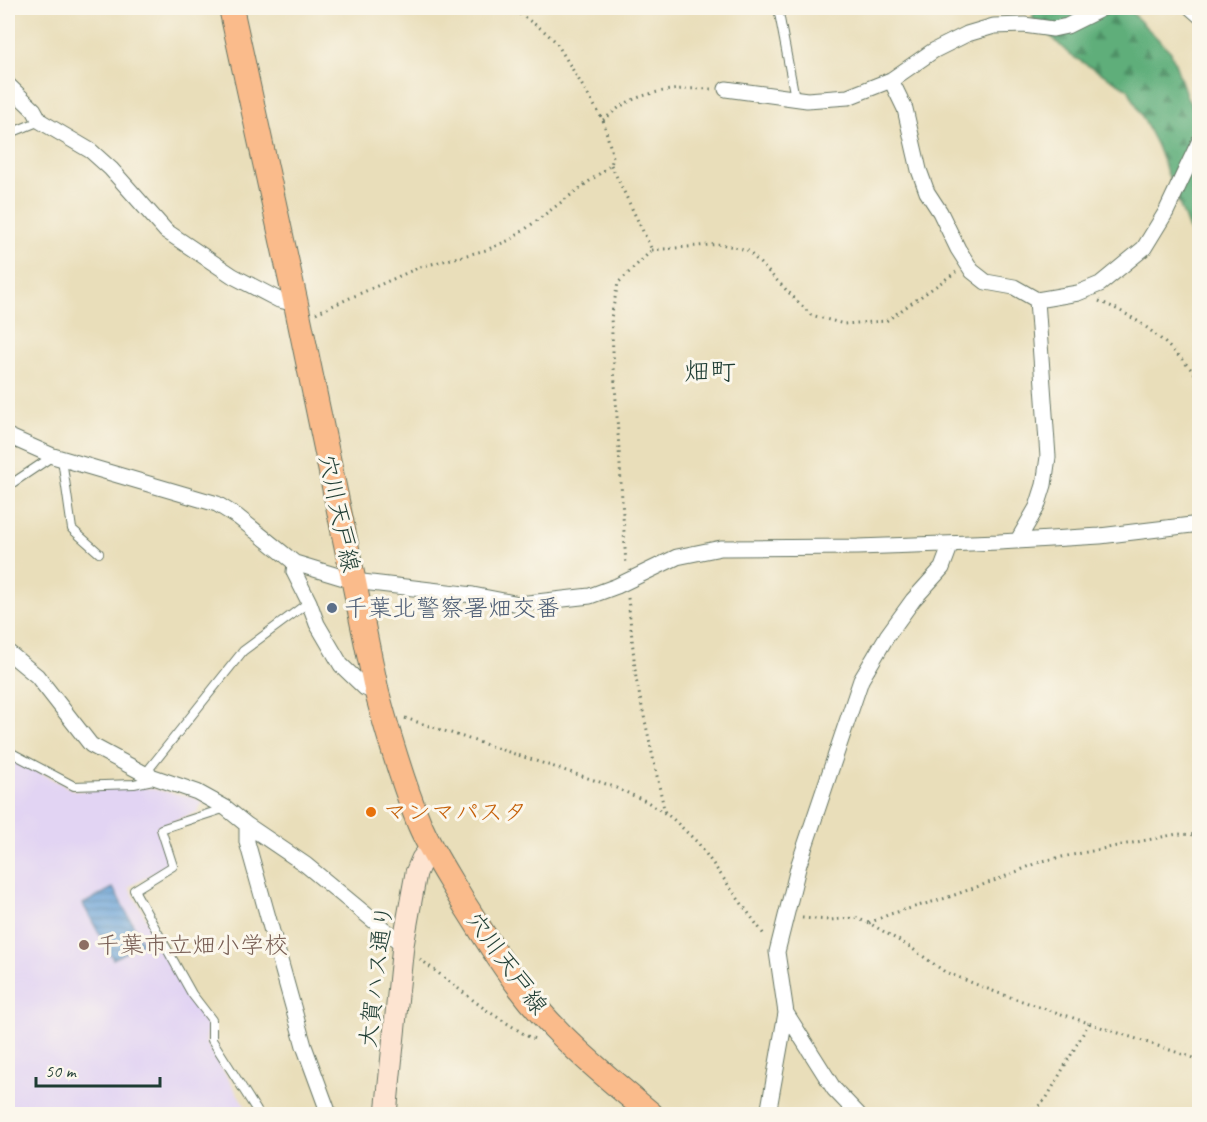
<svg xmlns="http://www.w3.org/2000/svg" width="1207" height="1122" font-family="Caveat,'Klee One',sans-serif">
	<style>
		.built { fill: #e2d4f3 }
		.forest { fill: url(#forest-firs); stroke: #3e7657; stroke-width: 1.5 }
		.water { fill: url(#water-rules); stroke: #436e85; stroke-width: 1.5 }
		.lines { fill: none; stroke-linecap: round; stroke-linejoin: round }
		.lane-casing { stroke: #667563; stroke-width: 10 }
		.street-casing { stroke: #667563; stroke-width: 17 }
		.secondary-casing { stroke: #667563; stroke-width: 23 }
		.primary-casing { stroke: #667563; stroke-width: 26 }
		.path { stroke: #667563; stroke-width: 3; stroke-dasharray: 1.5 4.5; stroke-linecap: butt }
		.lane { stroke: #fff; stroke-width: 8 }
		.street { stroke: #fff; stroke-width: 15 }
		.secondary { stroke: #fde4d1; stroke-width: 21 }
		.primary { stroke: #fabb8b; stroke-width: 24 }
		.service-dot { fill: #5c6f8a; stroke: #fbf7ec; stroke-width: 2 }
		.food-dot { fill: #e8710a; stroke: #fbf7ec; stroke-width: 2 }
		.education-dot { fill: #8d6e63; stroke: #fbf7ec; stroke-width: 2 }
		.labels { text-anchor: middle; stroke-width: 6; stroke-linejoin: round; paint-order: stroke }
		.street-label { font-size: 24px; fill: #1f3d34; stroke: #fbf7ec }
		.service-label { font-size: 24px; fill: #4e5e75; stroke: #fbf7ec; text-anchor: start }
		.food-label { font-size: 24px; fill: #c56008; stroke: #fbf7ec; text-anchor: start }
		.education-label { font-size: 24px; fill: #785e54; stroke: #fbf7ec; text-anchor: start }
		.neighbourhood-label { font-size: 26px; fill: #1f3d34; stroke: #fbf7ec }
	</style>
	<defs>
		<pattern id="forest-firs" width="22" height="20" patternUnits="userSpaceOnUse" patternTransform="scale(1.5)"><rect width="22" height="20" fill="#5eae7a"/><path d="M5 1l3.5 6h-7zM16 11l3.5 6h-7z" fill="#4d8f65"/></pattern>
		<pattern id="water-rules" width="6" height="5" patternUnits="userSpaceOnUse" patternTransform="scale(1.5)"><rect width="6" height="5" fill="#67a0d6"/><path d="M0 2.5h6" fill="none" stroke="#5484ae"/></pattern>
	</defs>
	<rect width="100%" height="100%" fill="#fbf7ec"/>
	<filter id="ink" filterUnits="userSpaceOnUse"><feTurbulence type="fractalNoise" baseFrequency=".0167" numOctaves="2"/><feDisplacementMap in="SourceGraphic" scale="12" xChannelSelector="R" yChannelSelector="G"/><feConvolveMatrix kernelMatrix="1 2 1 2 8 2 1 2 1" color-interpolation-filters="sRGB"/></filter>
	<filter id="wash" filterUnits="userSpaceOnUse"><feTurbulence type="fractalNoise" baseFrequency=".008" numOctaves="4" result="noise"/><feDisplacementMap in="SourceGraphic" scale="24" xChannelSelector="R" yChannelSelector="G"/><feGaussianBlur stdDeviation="1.35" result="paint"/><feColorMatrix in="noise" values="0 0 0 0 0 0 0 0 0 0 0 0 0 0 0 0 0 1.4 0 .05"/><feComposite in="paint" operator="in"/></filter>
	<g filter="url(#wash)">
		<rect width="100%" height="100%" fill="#e9deba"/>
		<path class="built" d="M 8,756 L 75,791 L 138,786 L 193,797 L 202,802 L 198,812 L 156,827 L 167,859 L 165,866 L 129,887 L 192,1003 L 208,1022 L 206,1043 L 250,1114 L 8,1114 Z"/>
		<path class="forest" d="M 1036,8 L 1127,8 L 1171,52 L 1188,100 L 1199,118 L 1199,256 L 1157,146 L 1128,89 L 1070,55 L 1032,18 Z"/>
		<path class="water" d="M 113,888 L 143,943 L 113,959 L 83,904 Z"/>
	</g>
	<g filter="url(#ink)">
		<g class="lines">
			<g class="lane-casing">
				<path id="lane" d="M 778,8 L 795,98
					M 8,134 L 40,121
					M 62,459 L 72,529 L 99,553
					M 8,486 L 53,456
					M 8,751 L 74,786 L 134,784 L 153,780
					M 145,774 L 243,651 L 309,602
					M 226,808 L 161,829 L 173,866 L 134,890 L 192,994 L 212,1020 L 212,1040 L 259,1114"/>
			</g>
			<g class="street-casing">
				<path id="street" d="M 1191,8 L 1200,16
					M 891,80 L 905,109 L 919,170 L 927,192 L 940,212 L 958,249 L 972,271 L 986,282 L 1014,287 L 1037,300 L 1078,293 L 1100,284 L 1144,248 L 1166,212 L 1200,140
					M 8,85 L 34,110 L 40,121 L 91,151 L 111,169 L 166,231 L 233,276 L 279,300 L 296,304
					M 726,89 L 807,100 L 848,97 L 891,80 L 933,51 L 967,34 L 994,26 L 1024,25 L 1053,29 L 1067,26 L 1103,8
					M 8,436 L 53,456 L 217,504 L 238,517 L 295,563 L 354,581 L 473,595 L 519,604 L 590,596 L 617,586 L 677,557 L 721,548 L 858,547 L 999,542 L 1100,536 L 1200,524
					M 1018,540 L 1037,507 L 1044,485 L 1048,457 L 1037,300
					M 295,563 L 294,572 L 309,602 L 317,624 L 341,665 L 365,688 L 377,693
					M 8,652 L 37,676 L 91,745 L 145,774 L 197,792 L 226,808 L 247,825 L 247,842 L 304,1046 L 329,1114
					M 247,825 L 306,865 L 403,945
					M 786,1013 L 834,1089 L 858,1114
					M 768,1114 L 786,1013 L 777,952 L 799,864 L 861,680 L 887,636 L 913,600 L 942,568 L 951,544"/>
			</g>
			<g class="secondary-casing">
				<path id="secondary" d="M 386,1114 L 403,945 L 416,873 L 422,859 L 431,848"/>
			</g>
			<g class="primary-casing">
				<path id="primary" d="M 231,8 L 296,304 L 377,693 C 389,737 402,781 419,823 C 430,850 448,876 463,902 C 481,930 498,959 518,985 C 555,1035 604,1075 651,1114"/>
			</g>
			<path class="path" d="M 603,120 C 610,115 616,109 623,105 C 649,89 683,88 712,89
				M 611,165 L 652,250 L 618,283 L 611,318 L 626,565
				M 652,250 L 721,244 L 747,250 L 811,315 L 844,324 L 886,321 L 956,272
				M 1099,301 C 1145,320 1167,343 1200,379
				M 316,313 L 420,267 L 486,250 L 512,239 L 611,165 L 613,157 L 603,120 L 556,42 L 543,30 L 511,8
				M 628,598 L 636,679 L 665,813
				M 405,718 L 609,785 L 646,801 L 672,818 L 698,843 L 765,936
				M 802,918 L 829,920 L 856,918 L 869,923 L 910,947 L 945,972 L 998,993 L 1200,1060
				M 869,923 L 890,914 L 946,898 L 999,879 L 1042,861 L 1177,834 L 1200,835
				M 420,959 L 486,1010 L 529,1037 L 538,1040
				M 1030,1114 L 1046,1099 L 1089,1023"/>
			<use href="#lane" class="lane"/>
			<use href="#street" class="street"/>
			<use href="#secondary" class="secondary"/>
			<use href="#primary" class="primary"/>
		</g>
	</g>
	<circle class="service-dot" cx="332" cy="608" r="6"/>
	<circle class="food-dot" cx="371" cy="812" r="6"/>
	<circle class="education-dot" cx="84" cy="945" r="6"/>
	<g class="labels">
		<g class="street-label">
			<text transform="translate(339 513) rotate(78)" y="8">穴川天戸線</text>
			<text transform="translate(507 963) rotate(54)" y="8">穴川天戸線</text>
			<text transform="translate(376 976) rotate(-83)" y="8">大賀ハス通り</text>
		</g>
		<g class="service-label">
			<text x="344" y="616">千葉北警察署畑交番</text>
		</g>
		<g class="food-label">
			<text x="383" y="820">マンマパスタ</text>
		</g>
		<g class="education-label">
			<text x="96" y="953">千葉市立畑小学校</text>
		</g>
		<g class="neighbourhood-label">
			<text x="710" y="380">畑町</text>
		</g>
	</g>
	<rect width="1207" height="1122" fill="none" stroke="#fbf7ec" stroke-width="30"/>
	<path d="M36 1077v9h124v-9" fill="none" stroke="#1f3d34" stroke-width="3"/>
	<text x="45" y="1077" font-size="18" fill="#1f3d34" stroke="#fbf7ec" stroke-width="4.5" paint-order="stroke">50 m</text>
</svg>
